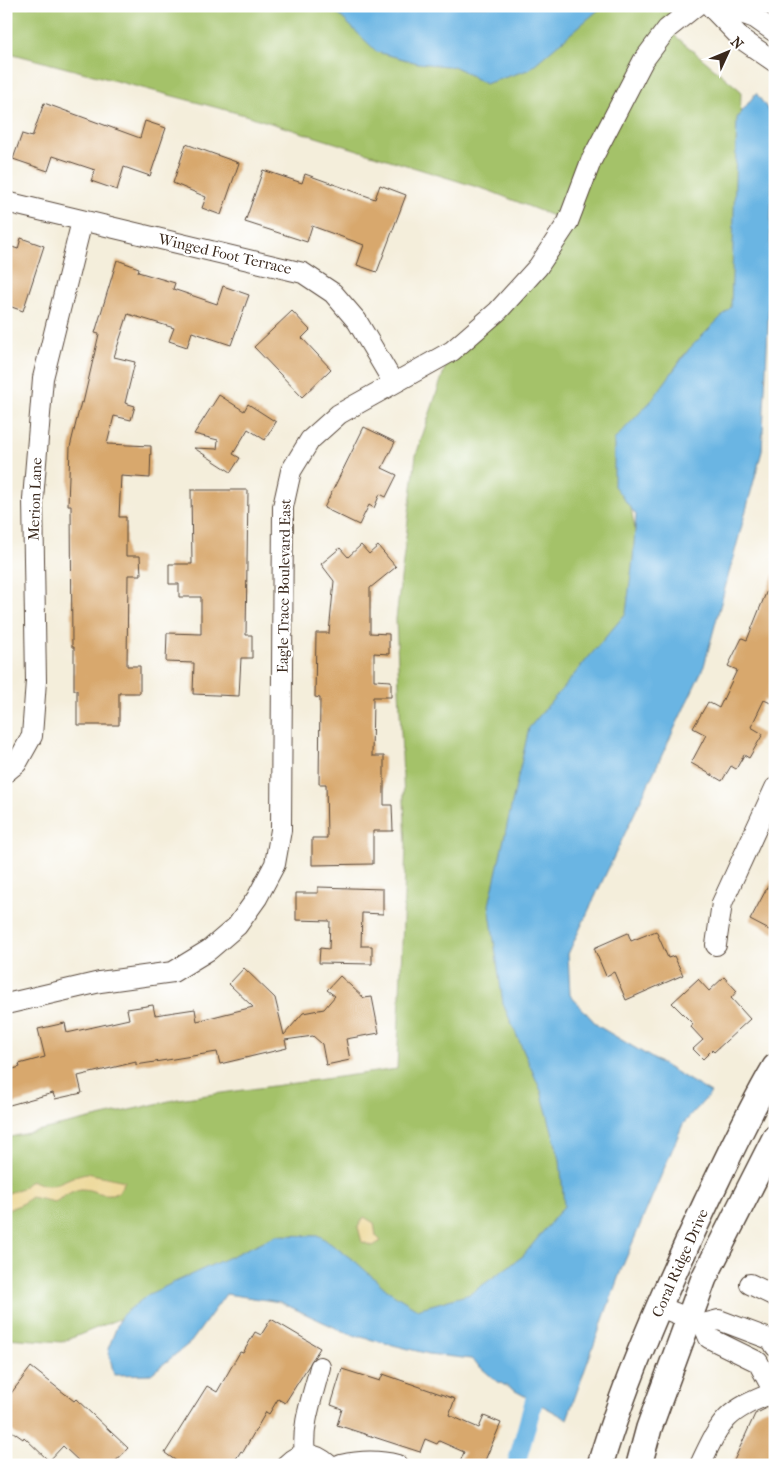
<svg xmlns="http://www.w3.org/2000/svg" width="781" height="1471" font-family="'IM FELL French Canon',serif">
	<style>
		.green { fill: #a4c269; stroke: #707644 }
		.sand { fill: #eeda9e; stroke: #94825e }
		.water { fill: #6bb5e3; stroke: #537080 }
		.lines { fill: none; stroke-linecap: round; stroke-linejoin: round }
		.canal { stroke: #6bb5e3; stroke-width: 18 }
		.building { fill: #d8a86d }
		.minor-casing { stroke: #57473a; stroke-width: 22 }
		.major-casing { stroke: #57473a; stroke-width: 28 }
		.minor { stroke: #fff; stroke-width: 20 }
		.major { stroke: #fff; stroke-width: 25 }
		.labels { text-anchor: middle; stroke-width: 4.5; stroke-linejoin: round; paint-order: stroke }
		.street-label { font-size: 15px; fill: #3b2a1e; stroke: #fff }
	</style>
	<rect width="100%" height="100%" fill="#fff"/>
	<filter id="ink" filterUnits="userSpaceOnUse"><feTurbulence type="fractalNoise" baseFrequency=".02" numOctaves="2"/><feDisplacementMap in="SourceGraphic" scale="10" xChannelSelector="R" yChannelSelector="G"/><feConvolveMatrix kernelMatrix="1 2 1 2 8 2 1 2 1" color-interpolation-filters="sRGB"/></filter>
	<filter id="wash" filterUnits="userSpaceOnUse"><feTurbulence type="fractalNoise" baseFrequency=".0096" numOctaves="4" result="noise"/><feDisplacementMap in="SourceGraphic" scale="20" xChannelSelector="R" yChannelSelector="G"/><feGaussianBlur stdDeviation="1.12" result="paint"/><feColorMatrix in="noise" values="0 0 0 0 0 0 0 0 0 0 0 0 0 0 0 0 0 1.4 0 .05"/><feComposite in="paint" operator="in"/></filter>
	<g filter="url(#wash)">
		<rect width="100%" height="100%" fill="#f4eedb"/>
		<path class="green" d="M 6,6 L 672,6 L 667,29 L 741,91 L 734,304 L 683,356 L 650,407 L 618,440 L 655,634 L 520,1017 L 623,1220 L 464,1323 L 217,1279 L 62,1342 L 6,1338 L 6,1138 L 178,1099 L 397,1069 L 406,846 L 396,619 L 416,455 L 448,359 L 568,222 L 490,191 L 245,115 L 6,52 Z"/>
		<path class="sand" d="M 87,1173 L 125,1181 L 118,1193 C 99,1197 95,1189 81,1189 C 72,1190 63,1197 55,1202 L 31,1197 L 20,1205 L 6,1210 L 6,1194 L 22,1188 L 31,1180 C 56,1193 64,1176 87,1173 Z
			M 364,1217 L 374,1223 L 376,1236 L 381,1241 L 373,1246 L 362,1242 L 358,1227 Z"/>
		<path class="water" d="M 330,6 L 603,6 L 528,70 L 485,84 L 456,67 L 418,63 L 377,52 Z
			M 756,93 L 774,118 L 768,328 L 762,451 L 704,666 L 568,954 L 570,995 L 598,1026 L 711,1093 L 683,1124 L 621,1270 L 567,1419 L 495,1380 L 471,1359 L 429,1354 L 349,1334 L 280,1302 L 226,1294 L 191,1342 L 151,1374 L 114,1375 L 108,1349 L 121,1316 L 149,1294 L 277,1235 L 320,1236 L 356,1262 L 387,1290 L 417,1309 L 470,1294 L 523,1256 L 564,1206 L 560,1160 L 541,1091 L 503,1004 L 489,905 L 529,728 L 626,613 L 633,559 L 636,515 L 614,486 L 614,440 L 652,400 L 689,349 L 731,307 L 737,118 Z"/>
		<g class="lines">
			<path class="canal" d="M 516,1465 L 540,1379"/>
		</g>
		<g id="blocks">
			<path class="building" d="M 44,103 L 140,138 L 145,121 L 166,128 L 150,176 L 124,167 L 117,190 L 91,181 L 95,170 L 53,156 L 48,171 L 13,159 L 22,134 L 32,137 Z
				M 186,144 L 239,163 L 221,215 L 202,208 L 206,197 L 173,183 Z
				M 263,170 L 302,183 L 305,174 L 375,199 L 380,185 L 406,195 L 377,272 L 357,265 L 364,245 L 312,226 L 307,242 L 245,222 Z
				M 21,238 L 44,246 L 23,311 L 6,305 L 6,245 L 18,249 Z
				M 117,260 L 139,268 L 138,272 L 175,283 L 173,289 L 217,304 L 223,286 L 249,295 L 231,345 L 192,332 L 187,347 L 169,341 L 174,328 L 128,314 L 114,357 L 135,362 L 125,403 L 135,406 L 131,420 L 114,416 L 107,444 L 151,446 L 150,478 L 121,476 L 119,517 L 126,517 L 126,556 L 140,556 L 141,575 L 128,575 L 127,666 L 140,666 L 140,693 L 119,693 L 119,725 L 77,725 L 77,690 L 74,690 L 74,647 L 72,647 L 71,505 L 68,505 L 70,447 L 81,402 L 83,403 L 99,334 L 95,333 Z
				M 292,311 L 310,330 L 302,338 L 331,369 L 302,397 L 254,347 Z
				M 219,395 L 244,411 L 248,404 L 276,422 L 265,440 L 248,429 L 233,454 L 240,458 L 231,472 L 194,448 L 217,449 L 218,440 L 194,434 Z
				M 364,427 L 395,442 L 382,468 L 397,475 L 386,497 L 380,494 L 374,508 L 369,505 L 359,525 L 324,508 Z
				M 191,490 L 248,490 L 246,635 L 252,635 L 252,658 L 241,658 L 239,696 L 193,694 L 194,663 L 166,662 L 167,633 L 201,634 L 201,597 L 179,597 L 179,584 L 169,584 L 169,564 L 192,564 Z
				M 361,545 L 369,554 L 378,546 L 396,567 L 370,588 L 370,633 L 389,634 L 389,654 L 374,653 L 374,680 L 391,681 L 391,697 L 373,697 L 372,756 L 384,756 L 384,805 L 392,805 L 393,831 L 373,831 L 373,864 L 312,865 L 312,838 L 327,838 L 326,784 L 319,784 L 320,698 L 315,697 L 316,633 L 329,633 L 334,581 L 321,564 L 340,548 L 348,557 Z
				M 774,573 L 775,705 L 764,700 L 751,727 L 763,734 L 749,758 L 744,755 L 736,769 L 731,766 L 722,781 L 691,763 L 706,735 L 693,728 L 708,702 L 719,708 L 737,670 L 728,666 L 742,638 L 747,640 Z
				M 775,873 L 775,933 L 750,920 Z
				M 318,887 L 383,889 L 383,914 L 362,913 L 361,946 L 372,946 L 372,964 L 319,963 L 320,948 L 329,949 L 330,921 L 296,920 L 296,893 L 318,893 Z
				M 656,931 L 668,958 L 674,956 L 683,975 L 626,1000 L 614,972 L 606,976 L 594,948 L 628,933 L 631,941 Z
				M 244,968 L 275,998 L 284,1035 L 303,1013 L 324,1009 L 335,996 L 327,990 L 340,976 L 364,998 L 372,997 L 379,1033 L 346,1039 L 350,1060 L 326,1065 L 322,1044 L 313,1036 L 285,1040 L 287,1048 L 220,1064 L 217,1052 L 136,1065 L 136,1062 L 78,1076 L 82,1093 L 55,1099 L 53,1093 L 6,1106 L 6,1071 L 20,1067 L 19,1064 L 45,1057 L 38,1029 L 65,1023 L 67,1033 L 129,1019 L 127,1009 L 153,1005 L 155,1015 L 195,1009 L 197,1021 L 253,1007 L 229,984 Z
				M 724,977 L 737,991 L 731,998 L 750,1019 L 714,1052 L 712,1050 L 703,1059 L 693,1049 L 703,1040 L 691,1027 L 693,1024 L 672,1003 L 698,979 L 709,991 Z
				M 271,1319 L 320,1348 L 285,1403 L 278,1399 L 269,1414 L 266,1412 L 243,1452 L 241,1451 L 232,1465 L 182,1465 L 165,1453 L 207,1386 L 217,1392 L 240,1352 L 243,1353 L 255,1332 L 261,1335 Z
				M 31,1367 L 74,1401 L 76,1399 L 128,1448 L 112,1465 L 83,1465 L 63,1446 L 49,1461 L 24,1437 L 23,1439 L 6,1427 L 6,1400 Z
				M 342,1369 L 380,1381 L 383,1374 L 455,1399 L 449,1415 L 479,1428 L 484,1416 L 501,1423 L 483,1465 L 459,1465 L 464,1452 L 439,1441 L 437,1444 L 425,1439 L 420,1452 L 337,1425 L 342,1409 L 331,1405 Z
				M 767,1408 L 775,1412 L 775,1465 L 732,1465 L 755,1414 Z"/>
		</g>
	</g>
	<g filter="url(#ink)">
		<use href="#blocks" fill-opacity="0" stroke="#57473a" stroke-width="1"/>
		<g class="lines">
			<g class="minor-casing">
				<path id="minor" d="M 710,6 L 743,40 L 775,62
					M 722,6 L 755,18 L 775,32
					M 6,202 L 303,273 L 333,293 L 357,321 L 393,382
					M 6,772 L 17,763 L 32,736 L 36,681 L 33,499 L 43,378 L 82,221
					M 716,945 L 722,903 L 775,788
					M 6,1004 L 100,982 L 173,972 L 209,950 L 237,926 L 257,898 L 275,864 L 281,830 L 283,507 L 291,471 L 310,440 L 339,414 L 452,351 L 498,311 L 538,267 L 568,222 L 591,161 L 643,61 L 667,29 L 696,6
					M 750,1284 L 775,1296
					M 660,1307 L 703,1324 L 719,1320 L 772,1340 L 775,1346
					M 703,1324 L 709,1338 L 758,1362 L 774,1392
					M 305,1455 C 301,1424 313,1396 320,1367
					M 286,1465 C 301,1450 314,1452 329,1465
					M 341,1465 C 359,1461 378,1460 397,1465
					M 700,1465 C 722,1418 726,1411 775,1392"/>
			</g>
			<g class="major-casing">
				<path id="major" d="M 600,1465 C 627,1375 666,1288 706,1203 C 728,1157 749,1111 775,1067
					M 639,1465 L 649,1428 L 704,1278 L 775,1138"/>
			</g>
			<use href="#minor" class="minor"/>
			<use href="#major" class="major"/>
		</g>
	</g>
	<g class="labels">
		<g class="street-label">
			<text transform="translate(225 254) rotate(13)" y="5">Winged Foot Terrace</text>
			<text transform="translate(35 499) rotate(-88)" y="5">Merion Lane</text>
			<text transform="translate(284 586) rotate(-89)" y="5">Eagle Trace Boulevard East</text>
			<text transform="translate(680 1263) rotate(-66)" y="5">Coral Ridge Drive</text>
		</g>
	</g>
	<rect width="781" height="1471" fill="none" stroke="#fff" stroke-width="25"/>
	<g transform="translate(728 52) rotate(46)" stroke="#ffffff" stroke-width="4" paint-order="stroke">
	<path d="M0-4L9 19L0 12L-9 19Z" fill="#3b2a1e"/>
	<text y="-8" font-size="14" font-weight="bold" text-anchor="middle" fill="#3b2a1e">N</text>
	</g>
</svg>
